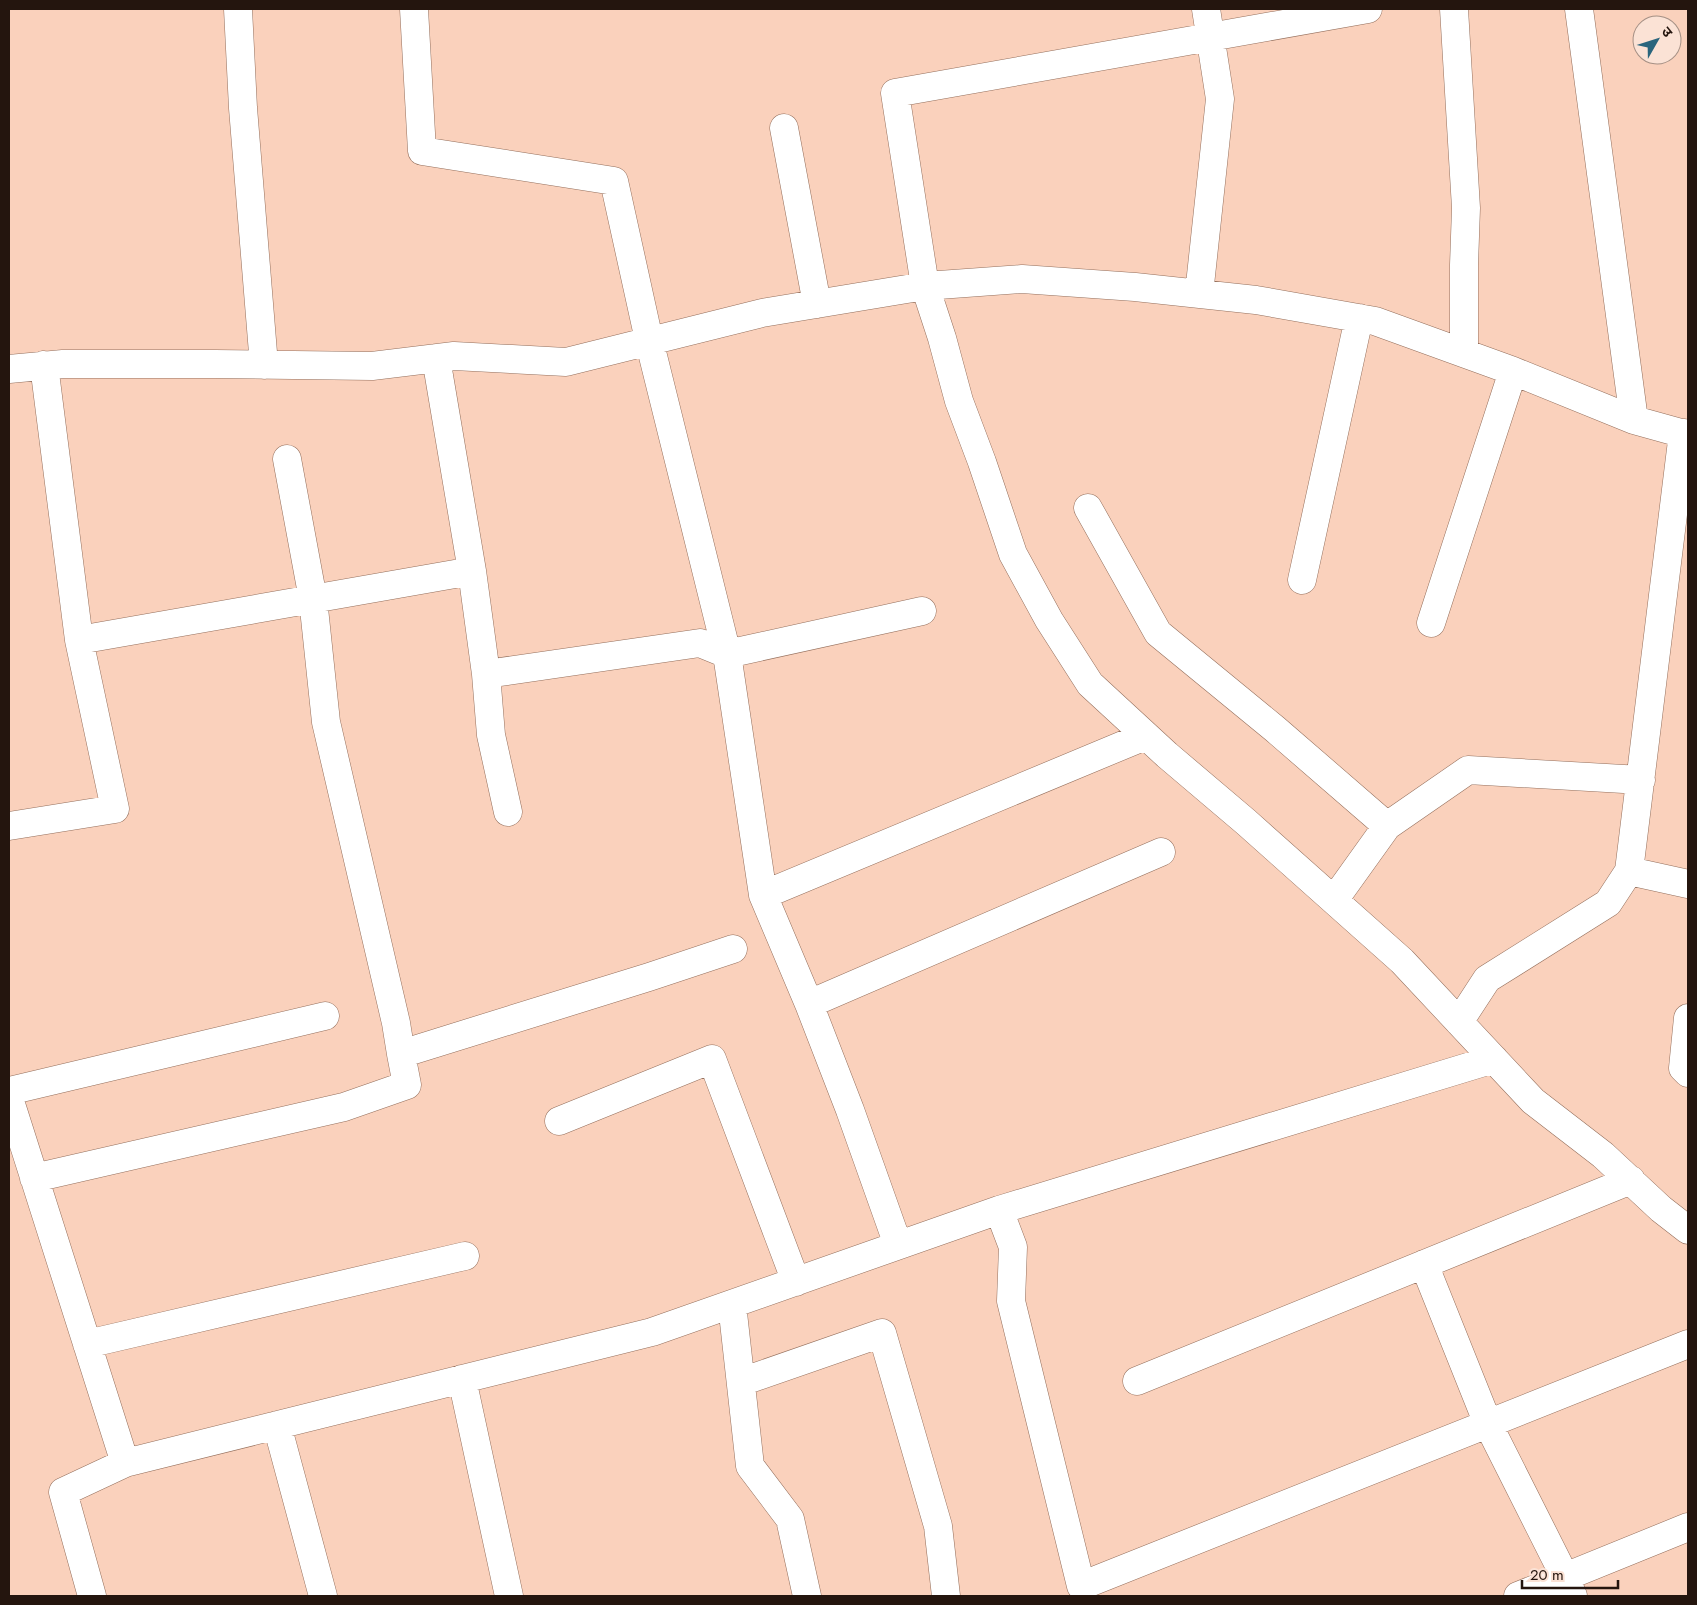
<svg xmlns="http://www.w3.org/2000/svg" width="1697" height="1605" font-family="Jost,'Noto Sans Devanagari',sans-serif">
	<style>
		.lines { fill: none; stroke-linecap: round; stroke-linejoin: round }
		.street-casing { stroke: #946f5c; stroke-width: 29 }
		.street { stroke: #fff; stroke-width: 28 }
	</style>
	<rect width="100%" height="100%" fill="#fad1bc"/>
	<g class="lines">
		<g class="street-casing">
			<path id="street" d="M 238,9 L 243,108 L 264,365
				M 414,9 L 422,151 L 614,181 L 649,340 L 727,654 L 922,611
				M 1368,9 L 895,93 L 925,286 L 942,338 L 959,401 L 982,462 L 1013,554 L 1049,620 L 1090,684 L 1167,755 L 1246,822 L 1402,961 L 1533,1101 L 1603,1155 L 1661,1209 L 1688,1230
				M 1454,9 L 1466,208 L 1464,265 L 1464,353
				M 1579,9 L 1634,420
				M 784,128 L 817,304
				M 1199,294 L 1220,99 L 1206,9
				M 44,365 L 79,640 L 472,571 L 436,358
				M 9,369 L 63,364 L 215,364 L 372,366 L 454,356 L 566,362 L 762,313 L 925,286 L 1022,279 L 1135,287 L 1256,300 L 1375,321 L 1513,371 L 1634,420 L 1688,435
				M 1683,433 L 1629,871 L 1688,884
				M 287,459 L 313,599 L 326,722 L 396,1023 L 401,1054
				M 1088,508 L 1158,633 L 1275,729 L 1387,826
				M 472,571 L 486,674 L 491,735 L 508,812
				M 1302,580 L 1359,318
				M 1431,623 L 1513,371
				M 486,674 L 700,643 L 727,654 L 763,895 L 1145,736
				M 9,826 L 115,809 L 79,640
				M 763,895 L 809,1004 L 1161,852
				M 1334,900 L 1387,826 L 1468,770 L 1641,780
				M 809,1004 L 850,1110 L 898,1245
				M 1688,1018 L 1683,1068 L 1688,1073
				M 1459,1022 L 1487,979 L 1608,903 L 1629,871
				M 9,1091 L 325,1016
				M 9,1098 L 125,1463 L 652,1332 L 999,1210 L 1494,1059
				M 559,1121 L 712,1059 L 796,1282
				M 34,1178 L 344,1107 L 407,1085 L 401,1054 L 649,977 L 733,949
				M 999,1210 L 1013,1247 L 1011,1301 L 1081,1586 L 1688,1344
				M 1424,1264 L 1488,1424 L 1565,1577 L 1573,1596
				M 732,1304 L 750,1466 L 790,1519 L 807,1596
				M 87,1344 L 465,1256
				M 462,1379 L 509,1596
				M 1137,1381 L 1631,1180
				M 741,1382 L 882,1333 L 938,1526 L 946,1596
				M 277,1425 L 323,1596
				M 92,1596 L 63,1492 L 125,1463
				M 1518,1596 L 1688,1527"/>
		</g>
		<use href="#street" class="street"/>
	</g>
	<rect width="1697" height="1605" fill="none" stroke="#24150e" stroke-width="20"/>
	<g transform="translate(1657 40) rotate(51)"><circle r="24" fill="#fbe2d5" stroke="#a59085"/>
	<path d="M0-4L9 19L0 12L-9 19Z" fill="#2a657d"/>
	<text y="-8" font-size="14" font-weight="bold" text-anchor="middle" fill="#24150e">उ</text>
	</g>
	<path d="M1522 1580v8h96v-8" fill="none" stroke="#24150e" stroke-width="2.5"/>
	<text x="1530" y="1580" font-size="15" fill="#24150e" stroke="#fbe2d5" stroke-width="4" paint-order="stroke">20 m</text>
</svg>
